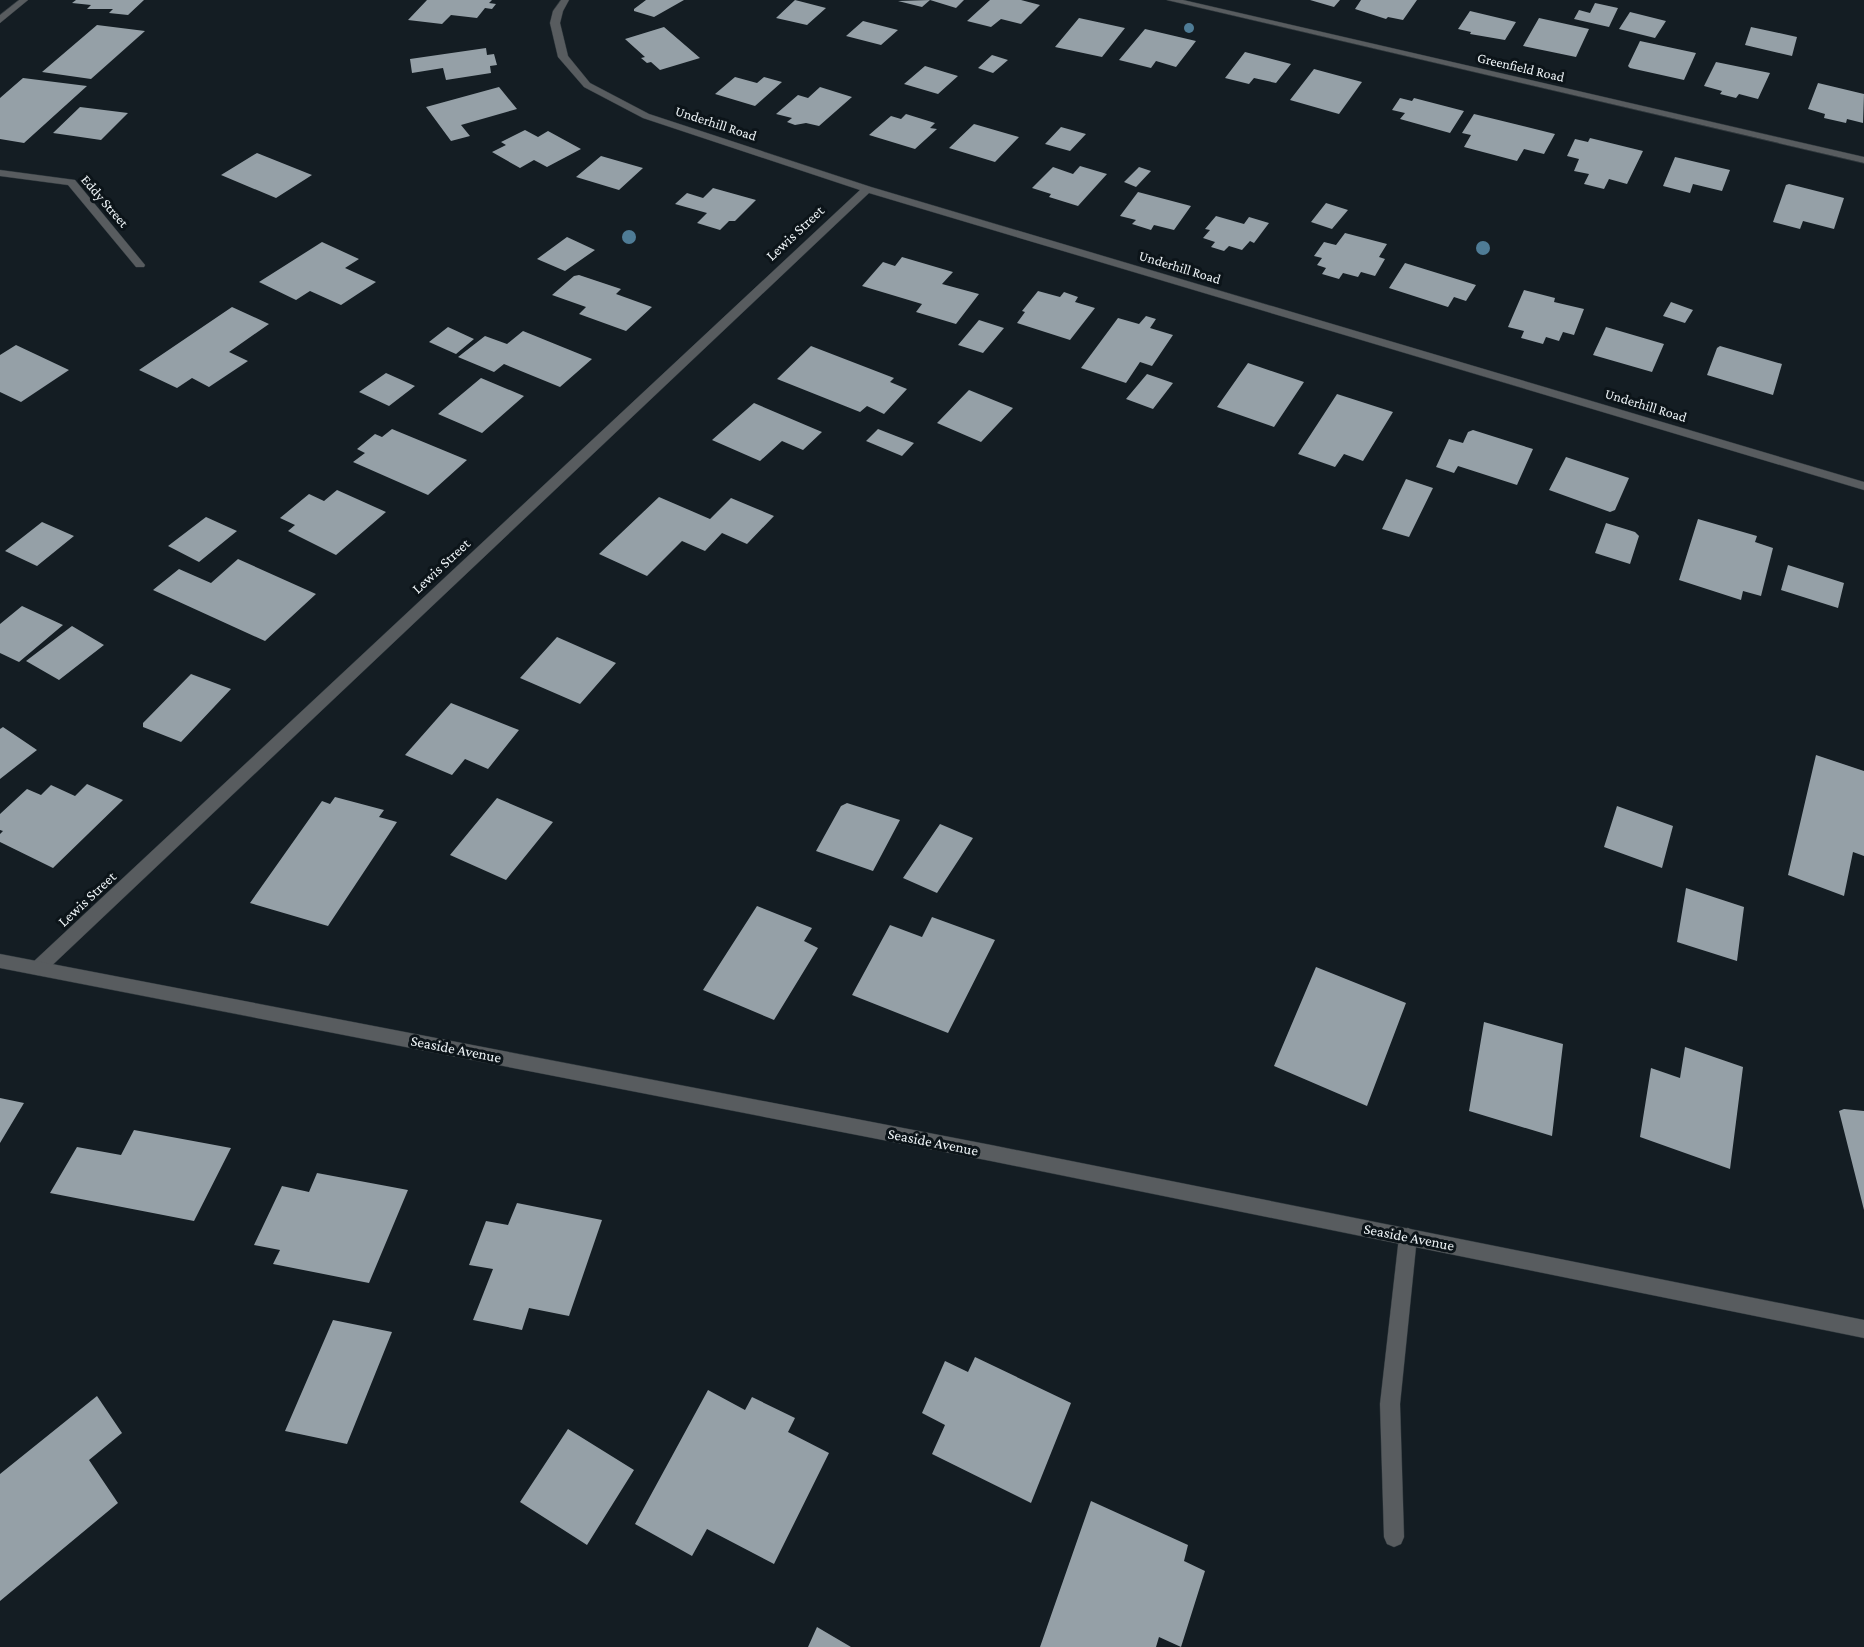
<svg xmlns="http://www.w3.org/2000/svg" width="1864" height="1647" font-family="'Crimson Pro',serif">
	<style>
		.building { fill: #95a0a7 }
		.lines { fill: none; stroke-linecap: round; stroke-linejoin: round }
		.service-casing { stroke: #2e373c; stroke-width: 1 }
		.minor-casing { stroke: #2e373c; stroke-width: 1 }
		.tertiary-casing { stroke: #2e373c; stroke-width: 1 }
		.service { fill: #585c5f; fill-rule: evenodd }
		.minor { fill: #585c5f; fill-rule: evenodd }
		.tertiary { fill: #585c5f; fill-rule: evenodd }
		.tree { fill: #4f7c96 }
		.labels { text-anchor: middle; stroke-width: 6; stroke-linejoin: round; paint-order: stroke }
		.far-street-label { font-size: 14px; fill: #eef4f7; stroke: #0c1419 }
		.street-label { font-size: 15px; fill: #eef4f7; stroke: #0c1419 }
	</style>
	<rect width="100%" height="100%" fill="#141d23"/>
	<path class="building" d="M 76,0 L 144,0 L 128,15 L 109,13 L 113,9 L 87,9 L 91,5 L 72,3 Z
		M 427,0 L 492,0 L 489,3 L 496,4 L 492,9 L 485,8 L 477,18 L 451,15 L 442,24 L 408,20 Z
		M 646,0 L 684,0 L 654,17 L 634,11 L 634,9 Z
		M 795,0 L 826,8 L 807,25 L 776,18 Z
		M 930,0 L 964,0 L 956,8 L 930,0 L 922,7 L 898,1 Z
		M 990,0 L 1021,0 L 1040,5 L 1021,24 L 1001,19 L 991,27 L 967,21 Z
		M 1310,0 L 1340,0 L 1334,7 Z
		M 1361,0 L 1417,0 L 1403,20 L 1388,17 L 1386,19 L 1355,9 Z
		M 1595,3 L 1618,8 L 1609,27 L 1574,19 L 1579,10 L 1590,13 Z
		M 1470,11 L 1516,22 L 1505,40 L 1470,34 L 1471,32 L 1458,29 Z
		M 1630,12 L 1666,21 L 1655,38 L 1619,29 Z
		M 1079,18 L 1125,28 L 1102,57 L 1055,47 Z
		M 1539,18 L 1589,29 L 1576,57 L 1523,46 Z
		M 863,21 L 898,30 L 881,45 L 846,36 Z
		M 97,25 L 145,31 L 91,79 L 42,72 Z
		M 664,27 L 700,58 L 660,70 L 651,62 L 647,63 L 641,58 L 645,57 L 625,39 Z
		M 1751,27 L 1797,37 L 1792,56 L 1745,45 Z
		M 1145,29 L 1196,41 L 1176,67 L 1156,61 L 1151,68 L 1119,60 Z
		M 1640,41 L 1696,53 L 1684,80 L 1630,68 L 1628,66 Z
		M 486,48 L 487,55 L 494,54 L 497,65 L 490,66 L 491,73 L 446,80 L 443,68 L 412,73 L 410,59 Z
		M 1245,52 L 1291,64 L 1276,83 L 1254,78 L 1249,84 L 1225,78 Z
		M 992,55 L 1008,60 L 993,73 L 978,68 Z
		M 1716,62 L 1770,73 L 1758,99 L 1739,94 L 1736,98 L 1720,94 L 1722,91 L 1704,86 Z
		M 925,66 L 958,76 L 938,94 L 904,84 Z
		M 1314,69 L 1362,82 L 1339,114 L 1290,100 Z
		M 735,77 L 757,83 L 764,77 L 782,82 L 755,106 L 715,94 Z
		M 23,78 L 87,86 L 24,143 L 0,139 L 0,98 Z
		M 1818,83 L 1864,94 L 1863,123 L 1847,119 L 1846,123 L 1824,118 L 1825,114 L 1808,109 Z
		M 499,87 L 517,109 L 461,125 L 470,136 L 451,141 L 426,107 Z
		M 820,87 L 852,97 L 819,126 L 806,123 L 795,125 L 787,122 L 792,118 L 776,114 L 798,95 L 808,98 Z
		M 1400,98 L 1412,101 L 1414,98 L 1464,111 L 1450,133 L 1400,119 L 1405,113 L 1392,110 Z
		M 80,107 L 128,113 L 101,140 L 53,133 Z
		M 906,114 L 935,123 L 930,128 L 937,129 L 915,149 L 869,135 L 891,116 L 901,119 Z
		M 1474,114 L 1555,134 L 1544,154 L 1524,149 L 1517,161 L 1464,147 L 1471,135 L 1462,133 Z
		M 974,124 L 1019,137 L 995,162 L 949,148 Z
		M 1061,127 L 1086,134 L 1070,151 L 1045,144 Z
		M 525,130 L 538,137 L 548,131 L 581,149 L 547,167 L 534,160 L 520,168 L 492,152 L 506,145 L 501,142 Z
		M 1590,138 L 1643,151 L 1627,184 L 1609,179 L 1604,189 L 1584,184 L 1589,174 L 1574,171 L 1579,159 L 1567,156 L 1575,139 L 1588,142 Z
		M 257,153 L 312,175 L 276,198 L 221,175 Z
		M 601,156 L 643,168 L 619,190 L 576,177 Z
		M 1675,157 L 1730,170 L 1722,191 L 1693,184 L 1690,193 L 1663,186 Z
		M 1080,166 L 1107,174 L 1078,206 L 1049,197 L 1051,194 L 1032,188 L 1053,167 L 1073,174 Z
		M 1139,167 L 1151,171 L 1136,187 L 1124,182 Z
		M 1789,184 L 1844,198 L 1834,229 L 1803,221 L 1800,229 L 1773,222 L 1786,185 Z
		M 713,188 L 756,200 L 735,221 L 729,221 L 720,230 L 697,223 L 707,213 L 675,204 L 687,193 L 703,198 Z
		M 1138,192 L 1191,206 L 1174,230 L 1154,225 L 1151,230 L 1132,224 L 1136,220 L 1120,216 Z
		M 1326,203 L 1348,210 L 1332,229 L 1311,222 Z
		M 1216,216 L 1244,224 L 1249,217 L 1269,223 L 1254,243 L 1250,241 L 1242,250 L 1229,246 L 1224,251 L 1211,247 L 1215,242 L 1203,238 L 1210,230 L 1205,229 Z
		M 1345,233 L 1387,244 L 1379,257 L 1385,259 L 1375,276 L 1361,272 L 1358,277 L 1343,273 L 1339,279 L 1322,274 L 1326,268 L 1317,265 L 1322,258 L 1314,256 L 1324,242 L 1336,245 Z
		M 567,237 L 595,250 L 565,271 L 537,259 Z
		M 322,242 L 359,259 L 345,268 L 376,282 L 341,305 L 310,291 L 296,300 L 259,282 Z
		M 902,257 L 953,272 L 942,284 L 979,294 L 956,324 L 916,312 L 922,304 L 862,286 L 883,262 L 895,266 Z
		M 1405,263 L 1476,285 L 1466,301 L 1454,297 L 1448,307 L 1389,288 Z
		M 579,275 L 621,289 L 616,294 L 652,307 L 626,331 L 579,314 L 586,307 L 552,295 L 574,276 Z
		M 1524,290 L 1555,298 L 1554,302 L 1584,309 L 1574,335 L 1563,332 L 1559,341 L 1546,337 L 1543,344 L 1521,338 L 1524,331 L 1508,327 Z
		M 1038,291 L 1060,297 L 1064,292 L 1078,297 L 1075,302 L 1095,308 L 1070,340 L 1017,323 L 1025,312 L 1022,311 Z
		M 1671,302 L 1693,310 L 1685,323 L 1663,316 Z
		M 232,307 L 269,324 L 229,352 L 248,361 L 209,387 L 192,378 L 177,388 L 139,370 Z
		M 1146,316 L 1156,319 L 1150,328 L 1173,335 L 1152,366 L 1140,362 L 1126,383 L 1081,368 L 1118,318 L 1139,324 Z
		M 979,320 L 1004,328 L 983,353 L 958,345 Z
		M 448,327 L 474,339 L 456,354 L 429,342 Z
		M 1606,327 L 1664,344 L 1652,372 L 1593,355 Z
		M 523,331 L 592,359 L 560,387 L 504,364 L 494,372 L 458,357 L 485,336 L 507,344 Z
		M 16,345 L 69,370 L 21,402 L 0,392 L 0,355 Z
		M 811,346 L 894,378 L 890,382 L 907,389 L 884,414 L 867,406 L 860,412 L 777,379 Z
		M 1720,346 L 1782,364 L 1773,395 L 1707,375 L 1717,348 Z
		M 1248,363 L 1304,382 L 1274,427 L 1217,407 Z
		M 386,373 L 415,386 L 389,406 L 359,392 Z
		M 1147,374 L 1173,383 L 1153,409 L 1126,399 Z
		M 481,378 L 524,396 L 482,433 L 438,414 Z
		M 969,390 L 1013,408 L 981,442 L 937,423 Z
		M 1337,394 L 1393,412 L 1363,461 L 1344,454 L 1335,467 L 1298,454 Z
		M 754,403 L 822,432 L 803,450 L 782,441 L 760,461 L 712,440 Z
		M 392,429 L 467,460 L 428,495 L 353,462 L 365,453 L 357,449 L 375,434 L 382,437 Z
		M 878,429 L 914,443 L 902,456 L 866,441 Z
		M 1473,430 L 1533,449 L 1517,485 L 1458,466 L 1454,473 L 1436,467 L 1449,439 L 1463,443 L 1468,432 Z
		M 1566,457 L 1629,478 L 1615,510 L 1610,512 L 1549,490 Z
		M 1406,479 L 1433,488 L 1409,537 L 1382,529 Z
		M 337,490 L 386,512 L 336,555 L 288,531 L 295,525 L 280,518 L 309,494 L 324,501 Z
		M 659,497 L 710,519 L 731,498 L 774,516 L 747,544 L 722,533 L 705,551 L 682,541 L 647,576 L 599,554 Z
		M 206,517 L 237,531 L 199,562 L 168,546 Z
		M 1698,519 L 1757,536 L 1755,542 L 1773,548 L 1761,596 L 1743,591 L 1741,600 L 1679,580 Z
		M 42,522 L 74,536 L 37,566 L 5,551 Z
		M 1606,523 L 1635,532 L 1639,536 L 1630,564 L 1595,553 Z
		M 238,559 L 316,594 L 265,641 L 153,590 L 179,569 L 211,583 Z
		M 1788,565 L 1844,583 L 1838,608 L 1781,590 Z
		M 22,606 L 63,625 L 19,662 L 0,653 L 0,624 Z
		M 72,626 L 104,645 L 59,680 L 26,661 Z
		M 557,637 L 616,663 L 580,704 L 520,678 Z
		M 191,674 L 231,689 L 181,742 L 143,727 L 143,723 Z
		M 451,703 L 519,730 L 488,769 L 465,759 L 452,775 L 405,755 Z
		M 3,727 L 37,750 L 0,779 L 0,729 Z
		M 1816,755 L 1864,771 L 1864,856 L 1853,852 L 1844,896 L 1788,875 Z
		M 87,784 L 123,800 L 53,868 L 0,842 L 0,834 L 3,831 L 0,830 L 0,814 L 27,789 L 41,795 L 51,785 L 75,796 Z
		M 335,797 L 384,810 L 379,817 L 397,822 L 328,926 L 250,903 L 322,801 L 330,804 Z
		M 497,798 L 553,822 L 506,880 L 450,855 Z
		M 847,803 L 900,820 L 873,871 L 816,851 L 841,806 Z
		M 1617,806 L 1673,826 L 1662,868 L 1604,847 Z
		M 940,824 L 973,838 L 937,893 L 903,878 Z
		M 1686,888 L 1744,907 L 1737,961 L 1677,942 Z
		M 757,906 L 812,928 L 804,941 L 818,948 L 774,1020 L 703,990 Z
		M 932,917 L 995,940 L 948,1033 L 852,995 L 890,925 L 922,937 Z
		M 1316,967 L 1406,1003 L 1367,1106 L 1274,1066 Z
		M 1484,1022 L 1563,1044 L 1552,1136 L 1469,1111 Z
		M 1685,1047 L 1743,1067 L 1730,1169 L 1640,1137 L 1651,1068 L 1680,1078 Z
		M 0,1098 L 24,1103 L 0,1143 Z
		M 1844,1109 L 1864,1111 L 1864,1210 L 1839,1111 Z
		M 134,1130 L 231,1148 L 194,1221 L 50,1193 L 77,1147 L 121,1155 Z
		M 317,1173 L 408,1190 L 369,1283 L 273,1264 L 280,1250 L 254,1245 L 282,1186 L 309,1192 Z
		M 517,1203 L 602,1220 L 569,1316 L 529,1308 L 522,1330 L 473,1320 L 493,1269 L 469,1265 L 486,1221 L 508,1225 Z
		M 333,1320 L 392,1332 L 347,1444 L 285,1431 Z
		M 975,1357 L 1071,1403 L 1031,1503 L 932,1454 L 945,1425 L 922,1413 L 945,1361 L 968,1372 Z
		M 708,1390 L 745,1410 L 752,1397 L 795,1418 L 788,1432 L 829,1453 L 774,1564 L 707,1529 L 692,1556 L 635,1524 Z
		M 97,1396 L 122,1433 L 89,1460 L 118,1503 L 0,1601 L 0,1474 Z
		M 568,1429 L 634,1470 L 587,1545 L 520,1502 Z
		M 1091,1501 L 1188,1545 L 1184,1561 L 1205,1571 L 1181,1647 L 1159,1637 L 1156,1647 L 1040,1647 Z
		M 817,1627 L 851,1647 L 808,1647 Z"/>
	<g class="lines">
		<g class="service-casing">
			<path id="service" d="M 1408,1228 L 1414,1231 L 1417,1237 L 1400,1404 L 1404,1537 L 1401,1544 L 1394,1547 L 1387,1544 L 1384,1537 L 1380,1404 L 1399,1237 L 1402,1231 Z"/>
		</g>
		<g class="minor-casing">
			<path id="minor" d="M 19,0 L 28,0 L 0,23 L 0,15 Z
				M 561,0 L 569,0 L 563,11 L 560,23 L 568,56 L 590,83 L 649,114 L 871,187 L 1864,482 L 1864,490 L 869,193 L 44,973 L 38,975 L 32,973 L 30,968 L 32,963 L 860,190 L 643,118 L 584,87 L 558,57 L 550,23 L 553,11 Z
				M 1167,0 L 1183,0 L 1864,157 L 1864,163 Z
				M 0,170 L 75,180 L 145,265 L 144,267 L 136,267 L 68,185 L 0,176 Z"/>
		</g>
		<g class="tertiary-casing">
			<path id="tertiary" d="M 0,954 L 991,1145 L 1864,1320 L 1864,1338 L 991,1161 L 0,968 Z"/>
		</g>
		<use href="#service" class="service"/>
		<use href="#minor" class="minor"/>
		<use href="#tertiary" class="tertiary"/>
	</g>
	<g class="tree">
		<circle cx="1189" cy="28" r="5"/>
		<circle cx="629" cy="237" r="7"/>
		<circle cx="1483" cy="248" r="7"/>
	</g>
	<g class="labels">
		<g class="far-street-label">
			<text transform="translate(1521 67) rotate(13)" y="5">Greenfield Road</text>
			<text transform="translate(716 123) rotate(18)" y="5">Underhill Road</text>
			<text transform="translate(105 201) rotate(49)" y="5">Eddy Street</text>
			<text transform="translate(1180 267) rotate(17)" y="5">Underhill Road</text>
			<text transform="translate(1646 405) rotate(17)" y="5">Underhill Road</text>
		</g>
		<g class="street-label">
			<text transform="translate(795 233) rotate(-43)" y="5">Lewis Street</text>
			<text transform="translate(441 566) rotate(-43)" y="5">Lewis Street</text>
			<text transform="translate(87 899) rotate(-43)" y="5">Lewis Street</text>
			<text transform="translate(456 1049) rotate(11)" y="5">Seaside Avenue</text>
			<text transform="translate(933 1142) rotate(11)" y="5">Seaside Avenue</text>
			<text transform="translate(1409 1237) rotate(11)" y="5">Seaside Avenue</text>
		</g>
	</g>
</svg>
